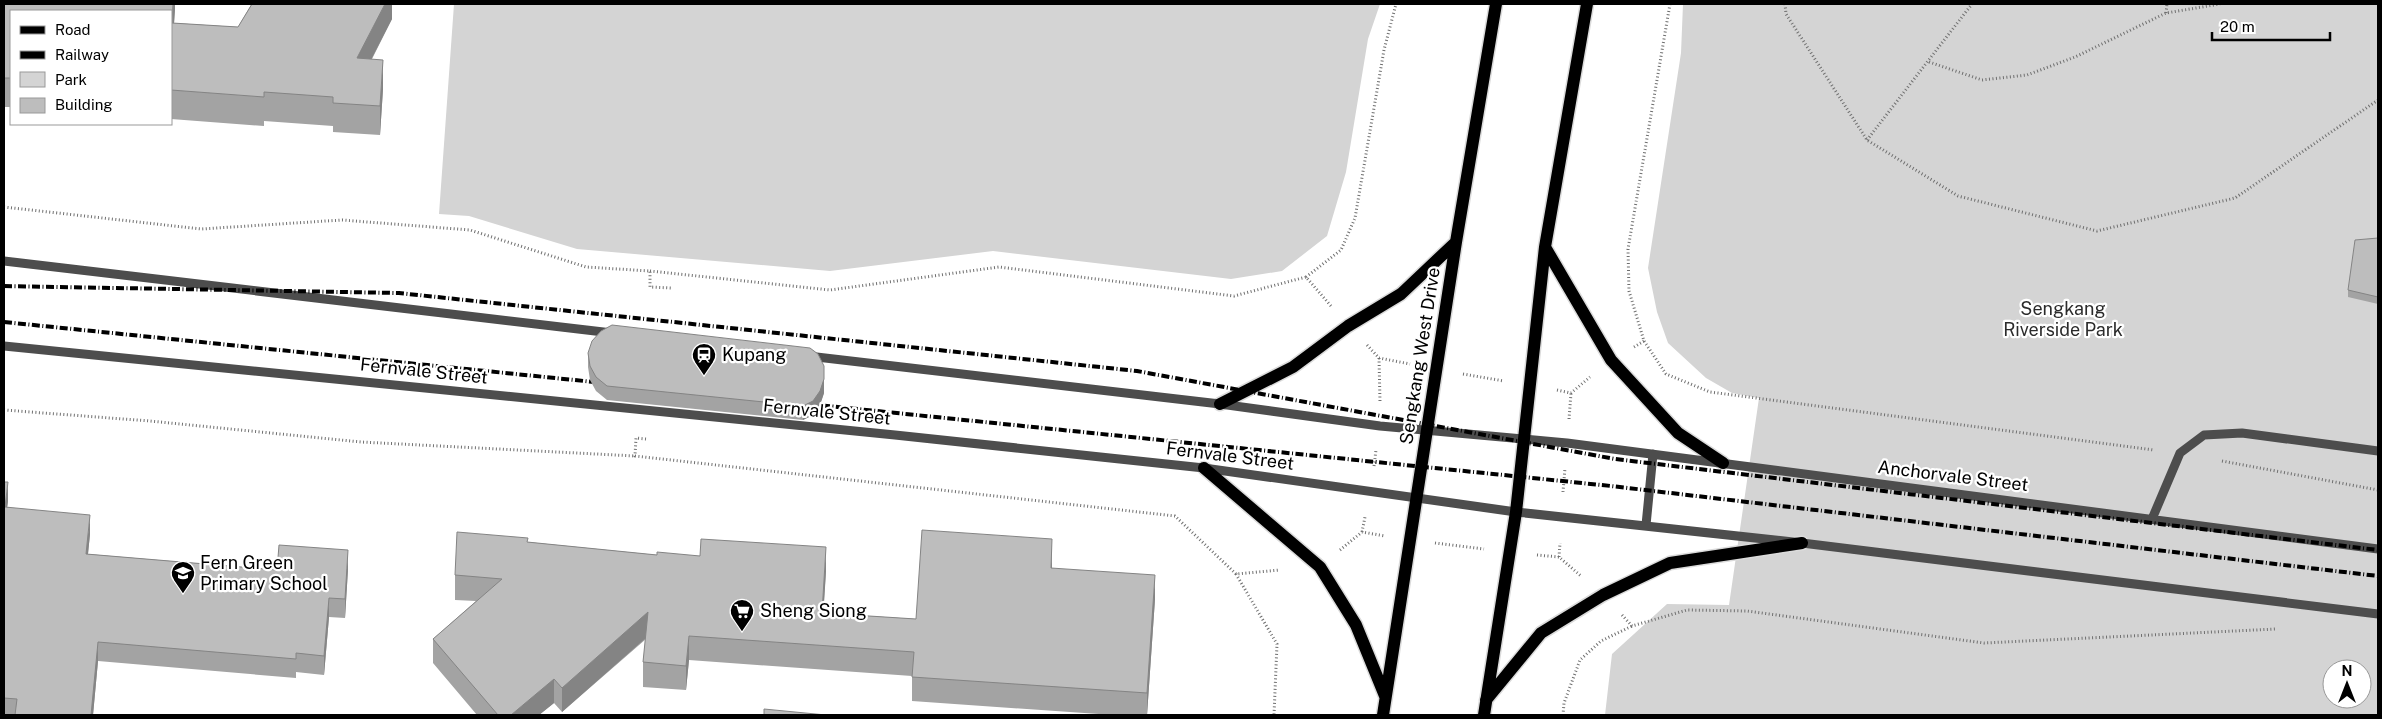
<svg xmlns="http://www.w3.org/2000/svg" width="2382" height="719" font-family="'Public Sans',sans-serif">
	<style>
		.green { fill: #d4d4d4; fill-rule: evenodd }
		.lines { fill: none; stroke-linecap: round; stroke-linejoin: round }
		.major-casing { stroke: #dbdbdb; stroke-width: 15 }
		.path { stroke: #6f6f6f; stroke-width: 3; stroke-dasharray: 1 2.5; stroke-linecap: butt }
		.minor { stroke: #4d4d4d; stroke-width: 9 }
		.major { stroke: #000; stroke-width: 12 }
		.rail { stroke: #000; stroke-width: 4; stroke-dasharray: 8 2.5 1 2.5; stroke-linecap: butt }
		.wall { fill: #a3a3a3 }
		.shaded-wall { fill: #848484 }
		.building { fill: #bdbdbd; stroke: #848484 }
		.labels { text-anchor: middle; stroke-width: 4.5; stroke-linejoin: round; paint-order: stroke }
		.park-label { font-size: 18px; fill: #2b2b2b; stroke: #fff }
		.poi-label { font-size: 18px; fill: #000; stroke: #fff; text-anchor: start }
		.street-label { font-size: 18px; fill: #000; stroke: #fff }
	</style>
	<rect width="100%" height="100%" fill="#fff"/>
	<path class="green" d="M 454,4 L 1380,4 L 1368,39 L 1346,172 L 1327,236 L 1282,271 L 1231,279 L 993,251 L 830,271 L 577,249 L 469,216 L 439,214 Z
		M 1683,4 L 2378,4 L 2378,715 L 1605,715 L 1612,654 L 1667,604 L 1729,605 L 1759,398 L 1732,393 L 1706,378 L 1668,343 L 1657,312 L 1648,268 L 1681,53 ZM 2332,669 L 2362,669 L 2362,699 L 2332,699 Z"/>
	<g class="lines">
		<g class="major-casing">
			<path id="major" d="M 1545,247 L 1611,360 L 1678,433 L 1723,463
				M 1220,404 L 1293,367 L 1348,326 L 1401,294 L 1456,242
				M 1204,468 L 1320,567 L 1356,625 L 1385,696
				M 1486,700 L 1541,633 L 1603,595 L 1670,563 L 1802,543
				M 1383,715 L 1456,242 L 1496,4
				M 1484,715 L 1516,512 L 1545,247 L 1587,4"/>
		</g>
		<path class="path" d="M 1670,4 L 1628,249 L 1629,291 L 1644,341 L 1666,374 L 1710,392 L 2154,450
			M 1785,4 L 1786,14 L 1867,140 L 1958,196 L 2097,231 L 2235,198 L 2378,100
			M 2166,13 L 2167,4
			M 1929,62 L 1982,80 L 2027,75 L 2075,57 L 2166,13 L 2220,4
			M 1867,140 L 1972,4
			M 4,207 L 201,229 L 342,220 L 470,230 L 586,267 L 650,271 L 650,287 L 671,288
			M 650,271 L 830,290 L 999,267 L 1234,296 L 1306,277 L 1331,306
			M 1306,277 L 1341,250 L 1355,218 L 1384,50 L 1396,4
			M 1367,345 L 1379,358 L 1410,364
			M 1634,347 L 1644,341
			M 1379,358 L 1380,402
			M 1463,374 L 1504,381
			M 1557,390 L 1571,393 L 1590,377
			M 4,410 L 150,421 L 361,442 L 635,456
			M 1569,419 L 1571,393
			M 646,439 L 636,438 L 635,456 L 1175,516 L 1236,574 L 1280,570
			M 2222,461 L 2378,490
			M 1374,466 L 1376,450
			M 1563,492 L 1565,468
			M 1362,532 L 1365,517
			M 1435,543 L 1484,549
			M 1340,550 L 1362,532 L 1385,536
			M 1537,555 L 1559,557 L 1581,576
			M 1559,557 L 1560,543
			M 1236,574 L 1277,644 L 1274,715
			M 1622,615 L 1632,626 L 1687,610 L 1747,611 L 1984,643 L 2276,629
			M 1563,715 L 1564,703 L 1580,660 L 1601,641 L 1632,626"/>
		<path class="minor" d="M 4,261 L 612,333
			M 4,346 L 895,435 L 1204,468 L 1516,512 L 1802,543 L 2378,614
			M 808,356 L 1220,404 L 1380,426 L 1567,443 L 2378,549
			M 2152,519 L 2180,453 L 2204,435 L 2242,433 L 2378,451
			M 1646,525 L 1653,454"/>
		<use href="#major" class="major"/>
		<path class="rail" d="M 4,286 L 399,293 L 1137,371 L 1615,459 L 2378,550
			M 4,322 L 604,383
			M 808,404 L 1611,486 L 2378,576"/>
	</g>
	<path class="wall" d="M 4,4 L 175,4 L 174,23 L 238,27 L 251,5 L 250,4 L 392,4 L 392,19 L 372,59 L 383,89 L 380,135 L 333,132 L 333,126 L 264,121 L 264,126 L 171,119 L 171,11 L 11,11 L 11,107 L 4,107 Z
		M 2378,238 L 2378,304 L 2348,297 L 2348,290 Z
		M 588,353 L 824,393 L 820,405 L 813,415 L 803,420 L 607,400 L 596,391 L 590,380 L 588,367 Z
		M 4,482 L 8,501 L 7,507 L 90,534 L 88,554 L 277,570 L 348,569 L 345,618 L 329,617 L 324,675 L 296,672 L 296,678 L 98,661 L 93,715 L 4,715 Z
		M 528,542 L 657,555 L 826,571 L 823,613 L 916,619 L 1052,563 L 1052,568 L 1155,599 L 1147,715 L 1113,715 L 912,701 L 912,676 L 689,660 L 686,690 L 643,687 L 643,662 L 646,639 L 562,712 L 554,703 L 539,715 L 477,715 L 433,663 L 433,639 L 476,601 L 455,600 L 455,575 Z"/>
	<path class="shaded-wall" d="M 173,4 L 175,4 L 175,10 L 172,52 L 172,23 Z
		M 385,4 L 392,4 L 392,19 L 357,87 L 357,58 Z
		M 383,60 L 383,89 L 380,135 L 380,106 Z
		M 824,379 L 824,393 L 820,405 L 813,415 L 803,420 L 803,406 Z
		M 8,482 L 8,501 L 5,526 L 5,507 Z
		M 90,515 L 90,534 L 86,573 L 86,554 Z
		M 1052,539 L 1052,563 L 1051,592 L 1051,568 Z
		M 826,547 L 826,571 L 822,637 L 822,613 Z
		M 348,550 L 348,569 L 345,618 L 345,599 Z
		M 1155,575 L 1155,599 L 1147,715 L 1147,693 Z
		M 329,598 L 329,617 L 324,675 L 324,656 Z
		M 648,612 L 648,636 L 562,712 L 562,688 Z
		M 689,636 L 689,660 L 686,690 L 686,666 Z
		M 98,642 L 98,661 L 93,715 L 91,715 Z
		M 554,679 L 554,703 L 539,715 L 511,715 Z"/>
	<path class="building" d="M 4,4 L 173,4 L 172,23 L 238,27 L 252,4 L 385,4 L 357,58 L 383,60 L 380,106 L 333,103 L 333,97 L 264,92 L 264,97 L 171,90 L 171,11 L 11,11 L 11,78 L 4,78 Z
		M 2378,238 L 2378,297 L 2348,290 L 2355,240 Z
		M 612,325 L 810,348 L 818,354 L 824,366 L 824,379 L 820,391 L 813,401 L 803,406 L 607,386 L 596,377 L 590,366 L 588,353 L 592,341 L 601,331 Z
		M 4,482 L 8,482 L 5,507 L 90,515 L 86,554 L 277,570 L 279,545 L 348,550 L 345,599 L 329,598 L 324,656 L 296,653 L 296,659 L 98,642 L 91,715 L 15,715 L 17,699 L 4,698 Z
		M 922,530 L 1052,539 L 1051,568 L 1155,575 L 1147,693 L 912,677 L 914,652 L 689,636 L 686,666 L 643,662 L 648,612 L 562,688 L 554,679 L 511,715 L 498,715 L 433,639 L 502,579 L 455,575 L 457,532 L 528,538 L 527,542 L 657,555 L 657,552 L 700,556 L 701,539 L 826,547 L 822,613 L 916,619 Z
		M 764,709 L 826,715 L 764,715 Z"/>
	<defs>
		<g id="station-pin" transform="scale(1.25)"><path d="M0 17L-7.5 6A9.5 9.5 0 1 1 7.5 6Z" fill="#000" stroke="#fff"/><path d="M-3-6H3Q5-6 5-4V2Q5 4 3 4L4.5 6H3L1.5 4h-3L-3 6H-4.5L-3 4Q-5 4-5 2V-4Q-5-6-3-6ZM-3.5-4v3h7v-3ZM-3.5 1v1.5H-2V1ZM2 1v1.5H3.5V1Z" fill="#fff"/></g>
		<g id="school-pin" transform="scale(1.25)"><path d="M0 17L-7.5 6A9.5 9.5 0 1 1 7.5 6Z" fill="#000" stroke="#fff"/><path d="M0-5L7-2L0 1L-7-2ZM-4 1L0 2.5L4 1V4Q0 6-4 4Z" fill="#fff"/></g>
		<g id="supermarket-pin" transform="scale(1.25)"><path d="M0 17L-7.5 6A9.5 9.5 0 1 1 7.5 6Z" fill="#000" stroke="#fff"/><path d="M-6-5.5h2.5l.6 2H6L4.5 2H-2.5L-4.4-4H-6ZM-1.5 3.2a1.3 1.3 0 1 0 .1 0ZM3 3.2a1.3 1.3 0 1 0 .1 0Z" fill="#fff"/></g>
	</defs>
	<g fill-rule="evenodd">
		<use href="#station-pin" x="704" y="355"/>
		<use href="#school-pin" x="183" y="573"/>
		<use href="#supermarket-pin" x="742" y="611"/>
	</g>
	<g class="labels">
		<g class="park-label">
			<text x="2063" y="315">Sengkang<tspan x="2063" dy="21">Riverside Park</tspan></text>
		</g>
		<g class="poi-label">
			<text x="722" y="361">Kupang</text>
			<text x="200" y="569">Fern Green<tspan x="200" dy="21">Primary School</tspan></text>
			<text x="760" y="617">Sheng Siong</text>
		</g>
		<g class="street-label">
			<text transform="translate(1420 356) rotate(-81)" y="6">Sengkang West Drive</text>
			<text transform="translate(424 371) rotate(6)" y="6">Fernvale Street</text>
			<text transform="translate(827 412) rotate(6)" y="6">Fernvale Street</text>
			<text transform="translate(1230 456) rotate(7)" y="6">Fernvale Street</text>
			<text transform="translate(1953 476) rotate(7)" y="6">Anchorvale Street</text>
		</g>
	</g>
	<rect width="2382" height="719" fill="none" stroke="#000000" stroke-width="10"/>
	<rect x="10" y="10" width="162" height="115" fill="#ffffff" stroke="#999999"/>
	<rect x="20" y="26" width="25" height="8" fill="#000000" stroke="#999999"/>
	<text x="55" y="35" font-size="15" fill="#000000">Road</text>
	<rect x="20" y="51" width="25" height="8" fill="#000000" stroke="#999999"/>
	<text x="55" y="60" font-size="15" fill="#000000">Railway</text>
	<rect x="20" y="72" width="25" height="15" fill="#d4d4d4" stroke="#999999"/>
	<text x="55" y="85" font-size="15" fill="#000000">Park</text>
	<rect x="20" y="98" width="25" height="15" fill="#bdbdbd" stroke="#999999"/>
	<text x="55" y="110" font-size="15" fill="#000000">Building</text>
	<g transform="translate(2347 684)"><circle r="24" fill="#ffffff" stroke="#999999"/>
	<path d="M0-4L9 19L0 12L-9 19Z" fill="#000000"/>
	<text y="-8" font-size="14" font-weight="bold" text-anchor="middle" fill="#000000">N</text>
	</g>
	<path d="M2212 32v8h118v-8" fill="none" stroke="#000000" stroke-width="2.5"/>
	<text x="2220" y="32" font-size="15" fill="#000000" stroke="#ffffff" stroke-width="4" paint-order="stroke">20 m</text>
</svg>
